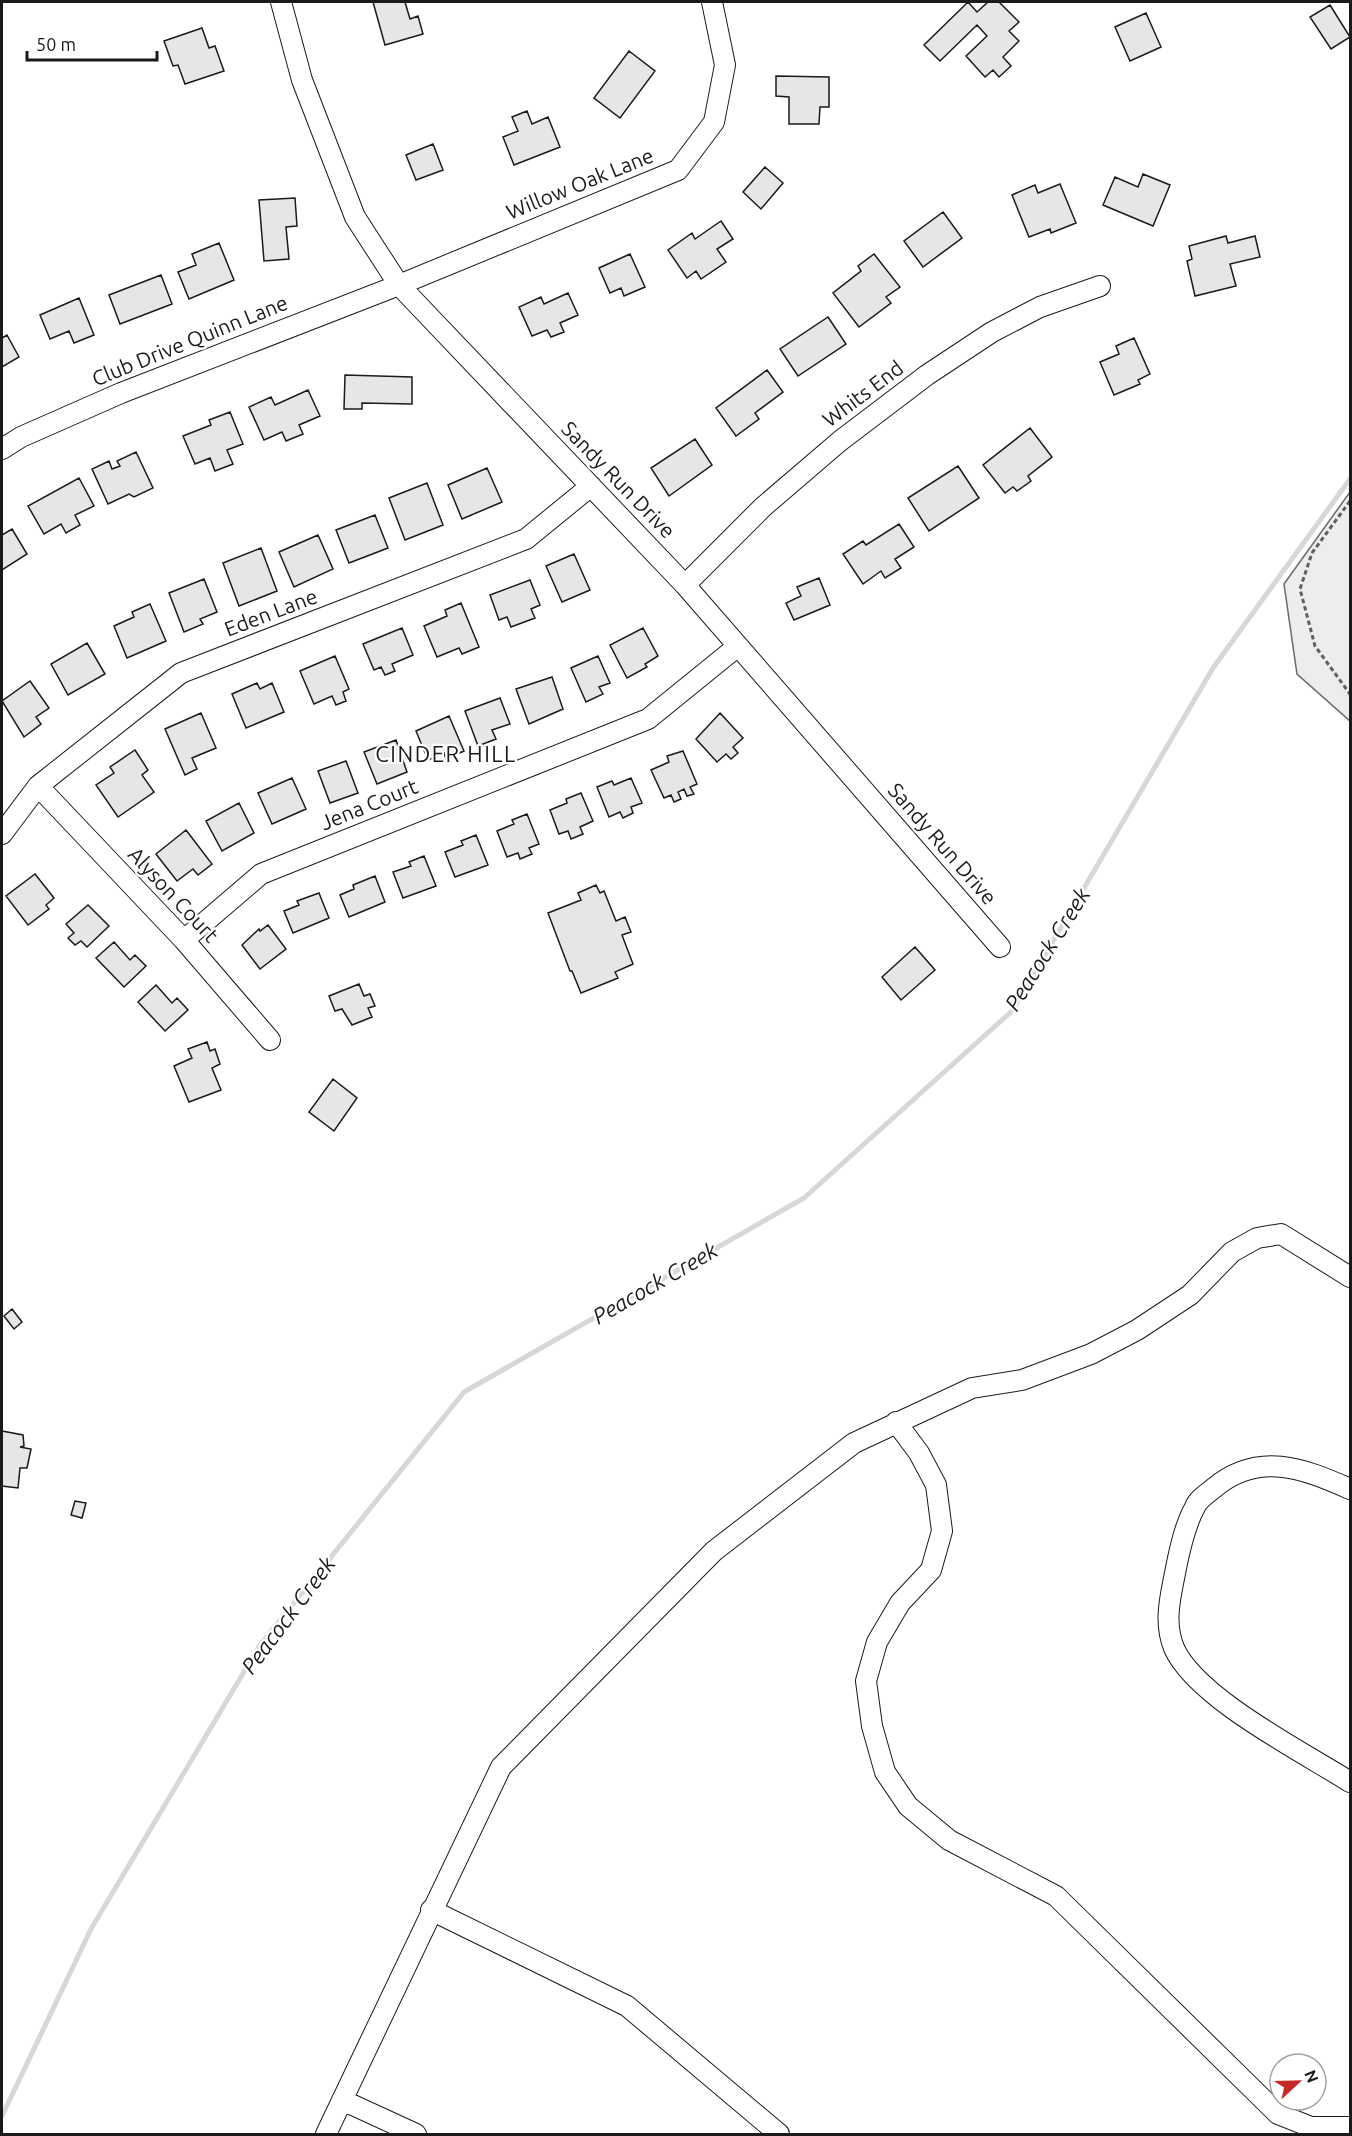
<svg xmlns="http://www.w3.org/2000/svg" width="1352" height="2136" font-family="Ubuntu,sans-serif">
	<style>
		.green { fill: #ededed; stroke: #6a6a6a; stroke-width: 1.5 }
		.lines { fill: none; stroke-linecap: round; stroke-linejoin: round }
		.stream { stroke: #d7d7d7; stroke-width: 5 }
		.building { fill: #e6e6e6; stroke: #1a1a1a; stroke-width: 1.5 }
		.minor-casing { stroke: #1a1a1a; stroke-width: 22 }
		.path { stroke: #5f5f5f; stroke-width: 3; stroke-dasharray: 4.5 3; stroke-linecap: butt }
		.minor { stroke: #fff; stroke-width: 20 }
		.labels { text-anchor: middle; stroke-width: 4.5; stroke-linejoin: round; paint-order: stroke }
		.street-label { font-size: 21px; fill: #1a1a1a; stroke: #fff }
		.neighbourhood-label { font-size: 22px; letter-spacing: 1.5px; fill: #1a1a1a; stroke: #fff }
		.water-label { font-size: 22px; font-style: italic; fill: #1a1a1a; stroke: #fff }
	</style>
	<rect width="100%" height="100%" fill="#fff"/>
	<path class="green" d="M 1350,492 L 1350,721 L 1297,674 L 1284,584 Z"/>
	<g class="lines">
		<path class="stream" d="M 2,2116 L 91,1929 L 260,1645 L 464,1392 L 804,1198 L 1012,1011 L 1213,668 L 1350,479"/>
	</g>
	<path class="building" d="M 373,2 L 405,2 L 410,19 L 418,16 L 423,34 L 385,45 Z
		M 968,2 L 977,12 L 988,2 L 999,2 L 1019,22 L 1009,31 L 1019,41 L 1003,57 L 1011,66 L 999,77 L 993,70 L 985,77 L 966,56 L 987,36 L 977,25 L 940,61 L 924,45 Z
		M 1330,5 L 1350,37 L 1331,49 L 1310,17 Z
		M 1146,13 L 1161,47 L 1130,61 L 1115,27 Z
		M 202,28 L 209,48 L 215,46 L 224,71 L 185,84 L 178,65 L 173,66 L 164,41 Z
		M 629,51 L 655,71 L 620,118 L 594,98 Z
		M 776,76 L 829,77 L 829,107 L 820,107 L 819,124 L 789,124 L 789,97 L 776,96 Z
		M 527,111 L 532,124 L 548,117 L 560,147 L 514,165 L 503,137 L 518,131 L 512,117 Z
		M 433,144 L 443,170 L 416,180 L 406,155 Z
		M 765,167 L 783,183 L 761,209 L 743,192 Z
		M 1143,174 L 1170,185 L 1153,226 L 1103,205 L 1115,177 L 1138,187 Z
		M 1060,184 L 1076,223 L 1051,233 L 1050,229 L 1029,237 L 1012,195 L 1035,185 L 1038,193 Z
		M 295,198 L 297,226 L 286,227 L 289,259 L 264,261 L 259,200 Z
		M 943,212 L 962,238 L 923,267 L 904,241 Z
		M 721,221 L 733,239 L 717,249 L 726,262 L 701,279 L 696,271 L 687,278 L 668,250 L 692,233 L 695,239 Z
		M 1226,236 L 1228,243 L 1255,236 L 1260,257 L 1230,264 L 1236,286 L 1195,296 L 1187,261 L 1192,259 L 1189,246 Z
		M 219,243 L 234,280 L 189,299 L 178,272 L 196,265 L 192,254 Z
		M 630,254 L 645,287 L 624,296 L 621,288 L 610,293 L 599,268 Z
		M 874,254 L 900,287 L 886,297 L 891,303 L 859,327 L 833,293 L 861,271 L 858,266 Z
		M 161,275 L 172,304 L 120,324 L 109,295 Z
		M 568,293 L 578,315 L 560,323 L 564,332 L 551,337 L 547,330 L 532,336 L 519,307 L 541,297 L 544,304 Z
		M 79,298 L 94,335 L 74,343 L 69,331 L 50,339 L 40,315 Z
		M 828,317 L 846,344 L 798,376 L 780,349 Z
		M 7,335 L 19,357 L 2,367 L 2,338 Z
		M 1134,338 L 1150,374 L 1138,380 L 1140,384 L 1114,395 L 1100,362 L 1119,354 L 1116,346 Z
		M 767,370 L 783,392 L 755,413 L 759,419 L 736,436 L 716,408 Z
		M 345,375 L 412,377 L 412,404 L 362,403 L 362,409 L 344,409 Z
		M 308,390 L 320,416 L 299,425 L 303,434 L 286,441 L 282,432 L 264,440 L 249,407 L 271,397 L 275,405 Z
		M 230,412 L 243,444 L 227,450 L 233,464 L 215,471 L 210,458 L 195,464 L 183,436 L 211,425 L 209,420 Z
		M 1030,428 L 1052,457 L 1028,476 L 1031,481 L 1017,491 L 1013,487 L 1005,493 L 983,465 Z
		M 695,439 L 712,465 L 669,496 L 651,468 Z
		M 136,452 L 153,488 L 134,497 L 129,494 L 108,504 L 92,469 L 109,461 L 112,469 L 120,466 L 117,461 Z
		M 958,466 L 979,498 L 929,531 L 908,498 Z
		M 487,468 L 502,502 L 462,519 L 448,485 Z
		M 79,478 L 94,506 L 75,515 L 80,525 L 66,533 L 61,524 L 44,534 L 28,506 Z
		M 427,483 L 443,525 L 405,540 L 389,498 Z
		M 375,515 L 388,548 L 349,563 L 336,530 Z
		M 899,524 L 914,547 L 895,559 L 901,568 L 885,578 L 881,571 L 863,584 L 843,554 L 863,541 L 866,545 Z
		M 12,529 L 27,554 L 2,570 L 2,535 Z
		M 318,535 L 333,569 L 294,587 L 279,552 Z
		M 261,548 L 277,591 L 239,606 L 223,563 Z
		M 574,554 L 590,590 L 562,602 L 546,566 Z
		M 819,578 L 830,605 L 794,620 L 786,603 L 801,596 L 797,587 Z
		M 204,579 L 217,612 L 200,619 L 203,624 L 184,632 L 169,593 Z
		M 530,580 L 540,605 L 531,609 L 535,618 L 511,627 L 507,617 L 499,620 L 490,595 Z
		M 461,603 L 479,647 L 462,654 L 459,648 L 437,657 L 424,626 L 447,616 L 445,610 Z
		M 150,604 L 166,641 L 127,658 L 114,626 L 134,617 L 132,612 Z
		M 402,628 L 413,655 L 392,664 L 395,671 L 385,675 L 381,667 L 374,670 L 363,644 Z
		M 643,628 L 658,656 L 645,664 L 647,667 L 627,678 L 610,645 Z
		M 87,643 L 105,674 L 68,695 L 51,664 Z
		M 335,656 L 349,689 L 343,692 L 346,701 L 336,705 L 332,696 L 314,704 L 300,671 Z
		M 598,656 L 610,683 L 599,687 L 603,694 L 586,702 L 571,668 Z
		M 552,677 L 563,709 L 529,724 L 516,689 Z
		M 30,681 L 49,708 L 36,717 L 41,724 L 24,737 L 2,701 Z
		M 257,683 L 260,689 L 272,683 L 284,712 L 246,728 L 232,694 Z
		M 500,698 L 510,724 L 492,730 L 496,739 L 478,746 L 465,711 Z
		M 201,713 L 216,748 L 192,758 L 197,769 L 185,775 L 165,729 Z
		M 720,713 L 743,738 L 733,747 L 738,753 L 731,759 L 726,754 L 717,762 L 696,739 Z
		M 449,716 L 464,751 L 446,759 L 444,753 L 428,760 L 416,731 Z
		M 396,740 L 407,772 L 377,784 L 364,752 Z
		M 135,750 L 148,770 L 142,775 L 154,792 L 118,817 L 96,785 L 114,773 L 110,767 Z
		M 683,751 L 697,784 L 690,787 L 694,794 L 687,796 L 684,789 L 678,792 L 681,799 L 674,802 L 671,795 L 664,798 L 651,770 L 669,762 L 667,756 Z
		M 346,761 L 358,793 L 330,803 L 318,771 Z
		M 292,778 L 306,809 L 272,824 L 258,793 Z
		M 631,778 L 642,803 L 631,807 L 633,813 L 623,818 L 620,812 L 609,817 L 597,787 L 612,781 L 614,785 Z
		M 581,793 L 593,821 L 580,827 L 583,834 L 571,839 L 568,831 L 559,834 L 550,810 L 567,803 L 566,799 Z
		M 239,803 L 254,833 L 222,851 L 206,821 Z
		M 527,814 L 539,844 L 529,848 L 532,854 L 520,859 L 518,853 L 507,857 L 497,831 L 514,824 L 512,820 Z
		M 186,830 L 212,864 L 198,875 L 193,869 L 177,881 L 156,854 Z
		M 476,835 L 488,865 L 455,877 L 445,852 L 463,845 L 461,841 Z
		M 424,856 L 436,886 L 403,898 L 393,872 L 411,866 L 409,862 Z
		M 35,874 L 54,898 L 46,905 L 49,909 L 28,925 L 6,896 Z
		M 375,876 L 385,902 L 349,917 L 340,895 L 354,889 L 353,885 Z
		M 596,885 L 600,893 L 604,891 L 616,921 L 625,917 L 631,932 L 622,935 L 633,964 L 615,972 L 618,978 L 581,993 L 572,971 L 570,971 L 548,913 L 581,900 L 578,893 Z
		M 319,893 L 329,918 L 293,933 L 284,911 L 299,905 L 297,901 Z
		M 88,905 L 109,926 L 87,947 L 81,941 L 75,945 L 68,938 L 74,933 L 66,924 Z
		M 268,925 L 286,949 L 260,969 L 242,945 L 259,929 L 260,931 Z
		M 114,942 L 130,960 L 135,955 L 146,966 L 124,987 L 96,958 Z
		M 915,947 L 935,970 L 901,1000 L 882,977 Z
		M 359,984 L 364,996 L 370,994 L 375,1006 L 368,1008 L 372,1017 L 352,1025 L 342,1009 L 335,1011 L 329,996 Z
		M 156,985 L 172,1003 L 177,998 L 188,1010 L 165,1031 L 138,1002 Z
		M 207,1042 L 210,1051 L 215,1049 L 220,1064 L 212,1068 L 221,1090 L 189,1102 L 174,1066 L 192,1058 L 188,1049 Z
		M 333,1079 L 357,1098 L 334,1131 L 309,1112 Z
		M 12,1309 L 22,1322 L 14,1329 L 4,1316 Z
		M 2,1431 L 23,1435 L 24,1446 L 20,1447 L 31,1449 L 27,1468 L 20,1468 L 18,1488 L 2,1486 Z
		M 75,1501 L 86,1503 L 82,1518 L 71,1515 Z"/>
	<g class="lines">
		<g class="minor-casing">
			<path id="minor" d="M 281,2 L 302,80 L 355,217 L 399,285 L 685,585 L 1000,947
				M 2,449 L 21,437 L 121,393 L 399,285 L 678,170 L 714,122 L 725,65 L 712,2
				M 685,585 L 763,507 L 840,441 L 927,375 L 992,332 L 1040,307 L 1100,286
				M 38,786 L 184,940 L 270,1040
				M 2,834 L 38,786 L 181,673 L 526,539 L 591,486
				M 184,940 L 261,874 L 648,719 L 738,646
				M 896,1422 L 919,1453 L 936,1485 L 942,1531 L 931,1570 L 900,1603 L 877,1642 L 866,1681 L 872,1726 L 885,1772 L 908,1806 L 949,1840 L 1056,1896 L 1278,2114 L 1311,2127 L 1350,2127
				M 1350,1489 C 1303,1468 1258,1451 1214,1488 C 1208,1493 1198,1499 1195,1507 C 1185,1525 1180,1548 1176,1568 C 1171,1595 1163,1621 1174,1648 C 1196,1698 1303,1752 1350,1782
				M 431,1910 L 627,2006 L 779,2134
				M 342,2100 L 416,2134
				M 326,2134 L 501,1767 L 714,1551 L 854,1443 L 972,1388 L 1022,1380 L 1091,1354 L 1137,1330 L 1190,1295 L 1232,1252 L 1257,1238 L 1281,1234 L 1350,1277"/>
		</g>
		<path class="path" d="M 1350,501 L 1312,553 L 1300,589 L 1315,646 L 1350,694"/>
		<use href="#minor" class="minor"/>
	</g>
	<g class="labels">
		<g class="street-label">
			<text transform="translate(580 184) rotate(-22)" y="7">Willow Oak Lane</text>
			<text transform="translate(190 341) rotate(-22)" y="7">Club Drive Quinn Lane</text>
			<text transform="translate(863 394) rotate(-37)" y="7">Whits End</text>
			<text transform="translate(618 480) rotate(46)" y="7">Sandy Run Drive</text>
			<text transform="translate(271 613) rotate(-21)" y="7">Eden Lane</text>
			<text transform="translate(369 805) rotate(-22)" y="7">Jena Court</text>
			<text transform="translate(942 844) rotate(49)" y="7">Sandy Run Drive</text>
			<text transform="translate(173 895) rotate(47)" y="7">Alyson Court</text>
		</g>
		<g class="neighbourhood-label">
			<text x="446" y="762">CINDER HILL</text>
		</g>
		<g class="water-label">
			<text transform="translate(1047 949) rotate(-58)" y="8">Peacock Creek</text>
			<text transform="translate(655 1283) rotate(-30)" y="8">Peacock Creek</text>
			<text transform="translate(288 1615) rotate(-53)" y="8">Peacock Creek</text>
		</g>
	</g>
	<rect width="1352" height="2136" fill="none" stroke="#1a1a1a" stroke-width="6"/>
	<g transform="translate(1298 2082) rotate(68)"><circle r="28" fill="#ffffff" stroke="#a3a3a3" stroke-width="1.5"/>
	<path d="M0-4.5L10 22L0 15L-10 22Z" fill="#c62828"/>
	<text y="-9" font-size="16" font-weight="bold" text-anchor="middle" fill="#1a1a1a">N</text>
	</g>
	<path d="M27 51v9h130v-9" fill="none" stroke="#1a1a1a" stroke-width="3"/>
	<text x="36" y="51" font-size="18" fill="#1a1a1a" stroke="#ffffff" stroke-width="4.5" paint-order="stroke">50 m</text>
</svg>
